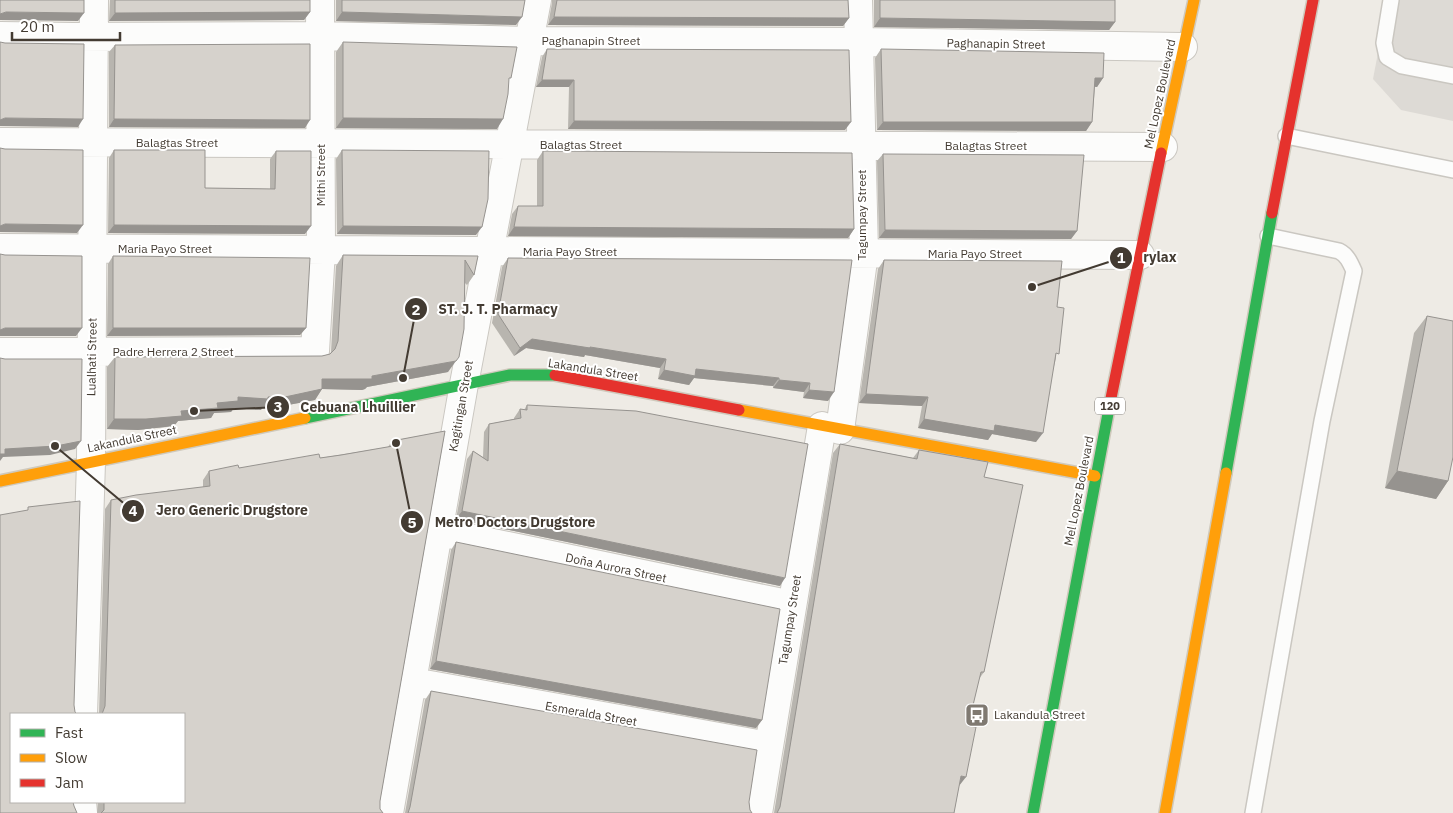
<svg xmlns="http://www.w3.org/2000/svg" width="1453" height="813" font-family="'IBM Plex Sans',sans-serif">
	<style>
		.parking { fill: #dddad5 }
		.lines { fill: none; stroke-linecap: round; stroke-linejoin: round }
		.lane-casing { stroke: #cac7c1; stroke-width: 18 }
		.street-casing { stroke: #cac7c1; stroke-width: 30 }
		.fast-casing { stroke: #cfc9bc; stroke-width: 14 }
		.slow-casing { stroke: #cfc9bc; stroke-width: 14 }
		.jam-casing { stroke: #cfc9bc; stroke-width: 14 }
		.lane { stroke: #fcfcfb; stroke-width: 15 }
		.street { stroke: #fcfcfb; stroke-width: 28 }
		.fast { stroke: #30b455; stroke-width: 11 }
		.slow { stroke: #ff9f0a; stroke-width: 11 }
		.jam { stroke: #e5322d; stroke-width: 11 }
		.wall { fill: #b8b5af }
		.shaded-wall { fill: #96938f }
		.building { fill: #d6d2cc; stroke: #96938f }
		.labels { text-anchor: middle; stroke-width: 4; stroke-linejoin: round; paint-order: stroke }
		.shield { fill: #fff; stroke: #7b7670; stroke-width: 1 }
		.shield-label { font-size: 11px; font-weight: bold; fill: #433b32 }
		.street-label { font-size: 12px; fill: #433b32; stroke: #fff }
		.poi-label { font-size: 12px; fill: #433b32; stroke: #fff; text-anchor: start }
		.leader { fill: none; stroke: #433b32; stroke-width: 2 }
		.callout-dot { fill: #433b32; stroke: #fff; stroke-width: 2 }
		.mark-label { font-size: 15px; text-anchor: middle; font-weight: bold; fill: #fff }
		.callout-label { font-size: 14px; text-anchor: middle; font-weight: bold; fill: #433b32; stroke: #fff; stroke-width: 4; stroke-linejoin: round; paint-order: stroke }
	</style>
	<rect width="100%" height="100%" fill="#eeebe5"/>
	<path class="parking" d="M 1388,0 L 1453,0 L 1453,121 L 1401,110 L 1373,79 Z"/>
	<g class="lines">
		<g class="lane-casing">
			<path id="lane" d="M 1391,0 L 1384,43 L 1387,57 L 1402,66 L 1453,76
				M 1286,136 L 1453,170
				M 1253,813 L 1322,421 L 1354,271 C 1350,262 1347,255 1339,251 L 1268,236"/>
		</g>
		<g class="street-casing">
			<path id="street" d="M 0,36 L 73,37 L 319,36 L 529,41 L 859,42 L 1183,47
				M 0,142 L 1163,147
				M 0,248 L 1140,255
				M 0,352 L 315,351 L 321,250 L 320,0
				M 840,430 L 864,253 L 858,0
				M 440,532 L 792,605
				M 413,682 L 769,746
				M 83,714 L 91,462 L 94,0
				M 82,802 L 83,813
				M 389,813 L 464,384 L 537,0
				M 758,813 L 822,426"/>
		</g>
		<g class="fast-casing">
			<path id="fast" d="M 305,418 L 510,375 L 555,375
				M 1226,473 L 1272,213
				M 1033,813 L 1110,403"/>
		</g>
		<g class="slow-casing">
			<path id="slow" d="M 1161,153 L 1194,0
				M 739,410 L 1095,476
				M 0,481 L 305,418
				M 1165,813 L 1226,473"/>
		</g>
		<g class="jam-casing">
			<path id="jam" d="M 1272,213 L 1313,0
				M 555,375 L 739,410
				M 1110,403 L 1161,153"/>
		</g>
		<use href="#lane" class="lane"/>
		<use href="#street" class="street"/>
		<use href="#fast" class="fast"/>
		<use href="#slow" class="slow"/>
		<use href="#jam" class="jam"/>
	</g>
	<path class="wall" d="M 110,0 L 310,0 L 310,12 L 304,20 L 109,21 Z
		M 336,0 L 525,0 L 516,25 L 336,21 Z
		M 552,0 L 848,0 L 849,18 L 843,26 L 548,25 L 552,3 Z
		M 874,0 L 1115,0 L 1115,22 L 1109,30 L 874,27 Z
		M 343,42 L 497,129 L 336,128 L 336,52 Z
		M 115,45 L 305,128 L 109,127 L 109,52 Z
		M 547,49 L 845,130 L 568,129 L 569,87 L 536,87 L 542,57 Z
		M 881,49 L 1103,78 L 1097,87 L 1095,87 L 1092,122 L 1086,131 L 877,130 L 875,58 Z
		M 114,150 L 205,188 L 270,189 L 270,159 L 276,151 L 305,234 L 108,233 L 109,158 Z
		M 342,150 L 476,235 L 337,234 L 336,159 Z
		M 543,151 L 854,229 L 848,238 L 508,236 L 512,214 L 518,206 L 537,206 L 537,160 Z
		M 883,154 L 1077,231 L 1071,239 L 879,238 L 877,161 Z
		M 343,255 L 478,256 L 474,275 L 467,285 L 464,282 L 448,372 L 367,387 L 365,389 L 362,390 L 322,389 L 315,400 L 277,407 L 262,408 L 261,410 L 234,408 L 231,412 L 214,413 L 211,418 L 178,421 L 174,426 L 138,430 L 107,429 L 107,367 L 115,357 L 322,356 L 330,354 L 331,352 L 336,266 Z
		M 113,256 L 306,328 L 300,335 L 107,336 L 108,264 Z
		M 508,258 L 852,260 L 828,401 L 803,398 L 804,392 L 773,388 L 773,386 L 694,378 L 689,385 L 658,379 L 660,368 L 585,355 L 584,357 L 526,348 L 514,356 L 492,323 L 502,267 Z
		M 884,260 L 1057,307 L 1056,358 L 1036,442 L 992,434 L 988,440 L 918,428 L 922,406 L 859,403 L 878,269 Z
		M 1427,316 L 1448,481 L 1436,499 L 1385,488 L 1414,333 Z
		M 527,405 L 780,586 L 456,519 L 467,459 L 473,451 L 483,457 L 484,432 L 489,424 L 514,419 L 514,418 L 520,409 L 524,410 Z
		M 445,431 L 380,801 L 380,809 L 383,813 L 97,813 L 98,802 L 184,802 L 184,714 L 99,714 L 105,509 L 111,500 L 203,487 L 203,480 L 209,471 L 239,468 L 320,458 L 388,447 L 392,441 Z
		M 840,444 L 913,458 L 919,450 L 984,477 L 984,672 L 979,679 L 968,726 L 959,786 L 954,813 L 774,813 L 833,453 Z
		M 456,542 L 762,720 L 756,728 L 430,669 L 451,550 Z
		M 431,691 L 749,802 L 750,810 L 752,813 L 405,813 L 425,700 Z"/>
	<path class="shaded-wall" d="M 6,12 L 84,13 L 78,21 L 0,20 L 0,14 Z
		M 310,12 L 304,20 L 109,21 L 115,13 Z
		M 342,12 L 522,17 L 516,25 L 336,21 Z
		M 554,17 L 849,18 L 843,26 L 548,25 Z
		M 880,18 L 1115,22 L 1109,30 L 874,27 Z
		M 1095,78 L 1103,78 L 1097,87 L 1089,86 Z
		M 542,80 L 574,80 L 569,87 L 536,87 Z
		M 5,118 L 83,119 L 78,127 L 0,126 L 0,120 Z
		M 343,118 L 503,119 L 497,129 L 336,128 Z
		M 114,119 L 310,120 L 305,128 L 109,127 Z
		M 574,121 L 851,122 L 845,130 L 568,129 Z
		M 883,122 L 1092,122 L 1086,131 L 877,130 Z
		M 5,224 L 83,225 L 77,233 L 0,232 L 0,226 Z
		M 114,225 L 311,226 L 305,234 L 108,233 Z
		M 343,226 L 482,227 L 476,235 L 337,234 Z
		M 514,227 L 854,229 L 848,238 L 508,236 Z
		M 885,230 L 1077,231 L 1071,239 L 879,238 Z
		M 5,328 L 82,328 L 76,336 L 0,336 L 0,330 Z
		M 113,328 L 306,328 L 300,335 L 107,336 Z
		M 532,339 L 590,347 L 666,359 L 660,368 L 585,355 L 584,357 L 526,348 L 514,356 L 520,348 Z
		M 456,361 L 448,372 L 367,387 L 365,389 L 362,390 L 322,389 L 315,400 L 277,407 L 262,408 L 261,410 L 234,408 L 231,412 L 214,413 L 211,418 L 178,421 L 174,426 L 138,430 L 107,429 L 114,419 L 181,411 L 238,397 L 268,397 L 322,379 L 372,376 Z
		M 696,369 L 779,378 L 773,386 L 694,378 L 689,385 L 658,379 L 664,370 Z
		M 779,380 L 810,383 L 804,392 L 773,388 Z
		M 809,390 L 834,392 L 828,401 L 803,398 Z
		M 866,394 L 928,397 L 922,406 L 859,403 Z
		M 924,419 L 995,425 L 1043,433 L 1036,442 L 992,434 L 988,440 L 918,428 Z
		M 81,441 L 75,449 L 50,455 L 3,457 L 0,461 L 0,454 L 5,449 Z
		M 1397,471 L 1448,481 L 1436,499 L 1385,488 Z
		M 462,511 L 785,578 L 780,586 L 456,519 Z
		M 436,661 L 762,720 L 756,728 L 430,669 Z
		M 961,776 L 966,777 L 959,786 Z"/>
	<path class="building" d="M 0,0 L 84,0 L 84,13 L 6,12 L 0,14 Z
		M 115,0 L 310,0 L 310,12 L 115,13 Z
		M 342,0 L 525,0 L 522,17 L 342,12 Z
		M 557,0 L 848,0 L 849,18 L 554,17 Z
		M 880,0 L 1115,0 L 1115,22 L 880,18 Z
		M 0,42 L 5,43 L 84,44 L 83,119 L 5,118 L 0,120 Z
		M 343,42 L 517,47 L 511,78 L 509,78 L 508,94 L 503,119 L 343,118 Z
		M 310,44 L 310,120 L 114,119 L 115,45 Z
		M 547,49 L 849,50 L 851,122 L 574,121 L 574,80 L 542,80 Z
		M 881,49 L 1104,53 L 1103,78 L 1095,78 L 1092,122 L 883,122 Z
		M 0,148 L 5,149 L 83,150 L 83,225 L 5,224 L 0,226 Z
		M 114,150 L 205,150 L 205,188 L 275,189 L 276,151 L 311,151 L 311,226 L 114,225 Z
		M 342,150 L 489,151 L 488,199 L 482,227 L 343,226 Z
		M 543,151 L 852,153 L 854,229 L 514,227 L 518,206 L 543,206 Z
		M 883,154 L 1084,155 L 1077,231 L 885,230 Z
		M 0,254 L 5,255 L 82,256 L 82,328 L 5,328 L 0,330 Z
		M 343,255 L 478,256 L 474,275 L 465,260 L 464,329 L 459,357 L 456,361 L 372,376 L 372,379 L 322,379 L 322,389 L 285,397 L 268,397 L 268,399 L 238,397 L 238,401 L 217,403 L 218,408 L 181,411 L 182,416 L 146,419 L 114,419 L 115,357 L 322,356 L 330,354 L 335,349 L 338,341 Z
		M 113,256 L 310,258 L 306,328 L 113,328 Z
		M 508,258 L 852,260 L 834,392 L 809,390 L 810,383 L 779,380 L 779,378 L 696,369 L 695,376 L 664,370 L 666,359 L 590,347 L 590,348 L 532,339 L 520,348 L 498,314 Z
		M 884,260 L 1062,261 L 1057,307 L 1064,308 L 1059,354 L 1056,353 L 1043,433 L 995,425 L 994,431 L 924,419 L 928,397 L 866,394 Z
		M 1427,316 L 1453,321 L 1453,457 L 1448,481 L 1397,471 Z
		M 0,358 L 5,359 L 82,359 L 81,441 L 56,446 L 5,449 L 5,454 L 0,454 Z
		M 527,405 L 636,411 L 808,444 L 785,578 L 462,511 L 473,451 L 488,461 L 489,424 L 521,418 L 520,409 L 527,410 Z
		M 445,431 L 380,801 L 380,809 L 383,813 L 101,813 L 104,810 L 104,802 L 184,802 L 184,714 L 102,714 L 105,706 L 111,500 L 136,495 L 210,486 L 209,471 L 238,465 L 239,468 L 319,454 L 320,458 L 341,455 L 393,446 L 392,441 Z
		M 840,444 L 917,459 L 919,450 L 988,462 L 984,477 L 1023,485 L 984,672 L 981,672 L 968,726 L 976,727 L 966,777 L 961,776 L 954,813 L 777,813 L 780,807 Z
		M 80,501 L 74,705 L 75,712 L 77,714 L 11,714 L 11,802 L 73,802 L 74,806 L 77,813 L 0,813 L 0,515 L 28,510 L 28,507 Z
		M 456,542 L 780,609 L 762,720 L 436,661 Z
		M 431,691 L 757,750 L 749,802 L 750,810 L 752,813 L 408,813 L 410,807 Z"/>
	<defs>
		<g id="bus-square" transform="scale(1.25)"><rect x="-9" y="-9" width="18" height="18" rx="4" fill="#7f7971" stroke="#fff"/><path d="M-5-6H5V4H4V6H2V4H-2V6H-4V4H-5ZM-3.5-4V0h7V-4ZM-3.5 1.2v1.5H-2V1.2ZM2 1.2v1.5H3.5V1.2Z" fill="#fff"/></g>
	</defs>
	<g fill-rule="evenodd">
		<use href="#bus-square" x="977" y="715"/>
	</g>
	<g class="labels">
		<rect class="shield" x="1095" y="397.5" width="30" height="17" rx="4"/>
		<g class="shield-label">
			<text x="1110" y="410">120</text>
		</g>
		<g class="street-label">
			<text x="591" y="45">Paghanapin Street</text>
			<text transform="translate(996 44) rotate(1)" y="4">Paghanapin Street</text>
			<text transform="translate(1160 94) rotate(-78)" y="4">Mel Lopez Boulevard</text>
			<text x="177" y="147">Balagtas Street</text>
			<text x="581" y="149">Balagtas Street</text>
			<text x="986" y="150">Balagtas Street</text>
			<text transform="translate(321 175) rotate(-90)" y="4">Mithi Street</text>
			<text transform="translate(862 215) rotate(-90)" y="4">Tagumpay Street</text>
			<text x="165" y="253">Maria Payo Street</text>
			<text x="570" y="256">Maria Payo Street</text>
			<text x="975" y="258">Maria Payo Street</text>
			<text x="173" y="356">Padre Herrera 2 Street</text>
			<text transform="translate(92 357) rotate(-89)" y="4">Lualhati Street</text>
			<text transform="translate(593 370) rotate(9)" y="4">Lakandula Street</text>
			<text transform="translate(461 406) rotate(-80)" y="4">Kagitingan Street</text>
			<text transform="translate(132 439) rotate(-12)" y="4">Lakandula Street</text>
			<text transform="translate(1079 491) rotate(-79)" y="4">Mel Lopez Boulevard</text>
			<text transform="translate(616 568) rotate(12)" y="4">Doña Aurora Street</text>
			<text transform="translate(790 620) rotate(-81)" y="4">Tagumpay Street</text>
			<text transform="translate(591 714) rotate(10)" y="4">Esmeralda Street</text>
		</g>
		<g class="poi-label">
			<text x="994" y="719">Lakandula Street</text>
		</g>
	</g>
	<path class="leader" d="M1032 287L1121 258M403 378L416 309M194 411L278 407M55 446L133 511M396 443L412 522"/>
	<g class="callout-dot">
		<circle cx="1032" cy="287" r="5"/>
		<circle cx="403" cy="378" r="5"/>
		<circle cx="194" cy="411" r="5"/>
		<circle cx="55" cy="446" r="5"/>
		<circle cx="396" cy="443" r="5"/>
		<circle cx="1121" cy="258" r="12"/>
		<circle cx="416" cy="309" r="12"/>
		<circle cx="278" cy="407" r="12"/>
		<circle cx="133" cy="511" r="12"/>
		<circle cx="412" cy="522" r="12"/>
	</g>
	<g class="mark-label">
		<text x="1121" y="263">1</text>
		<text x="416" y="315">2</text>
		<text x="278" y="412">3</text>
		<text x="133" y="516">4</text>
		<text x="412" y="528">5</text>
	</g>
	<g class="callout-label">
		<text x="1160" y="262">rylax</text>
		<text x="498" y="314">ST. J. T. Pharmacy</text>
		<text x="358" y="412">Cebuana Lhuillier</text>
		<text x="232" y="515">Jero Generic Drugstore</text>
		<text x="515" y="527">Metro Doctors Drugstore</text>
	</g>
	<rect x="10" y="713" width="175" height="90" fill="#ffffff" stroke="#b4b1ad"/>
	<rect x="20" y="729" width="25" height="8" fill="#30b455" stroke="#b4b1ad"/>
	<text x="55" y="738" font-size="15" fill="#433b32">Fast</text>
	<rect x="20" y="754" width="25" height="8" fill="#ff9f0a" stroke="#b4b1ad"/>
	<text x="55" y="763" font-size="15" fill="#433b32">Slow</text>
	<rect x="20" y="779" width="25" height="8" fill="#e5322d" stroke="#b4b1ad"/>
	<text x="55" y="788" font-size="15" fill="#433b32">Jam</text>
	<path d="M12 32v8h108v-8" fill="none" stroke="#433b32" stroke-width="2.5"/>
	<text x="20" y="32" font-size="15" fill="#433b32" stroke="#ffffff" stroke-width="4" paint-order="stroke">20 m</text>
</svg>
